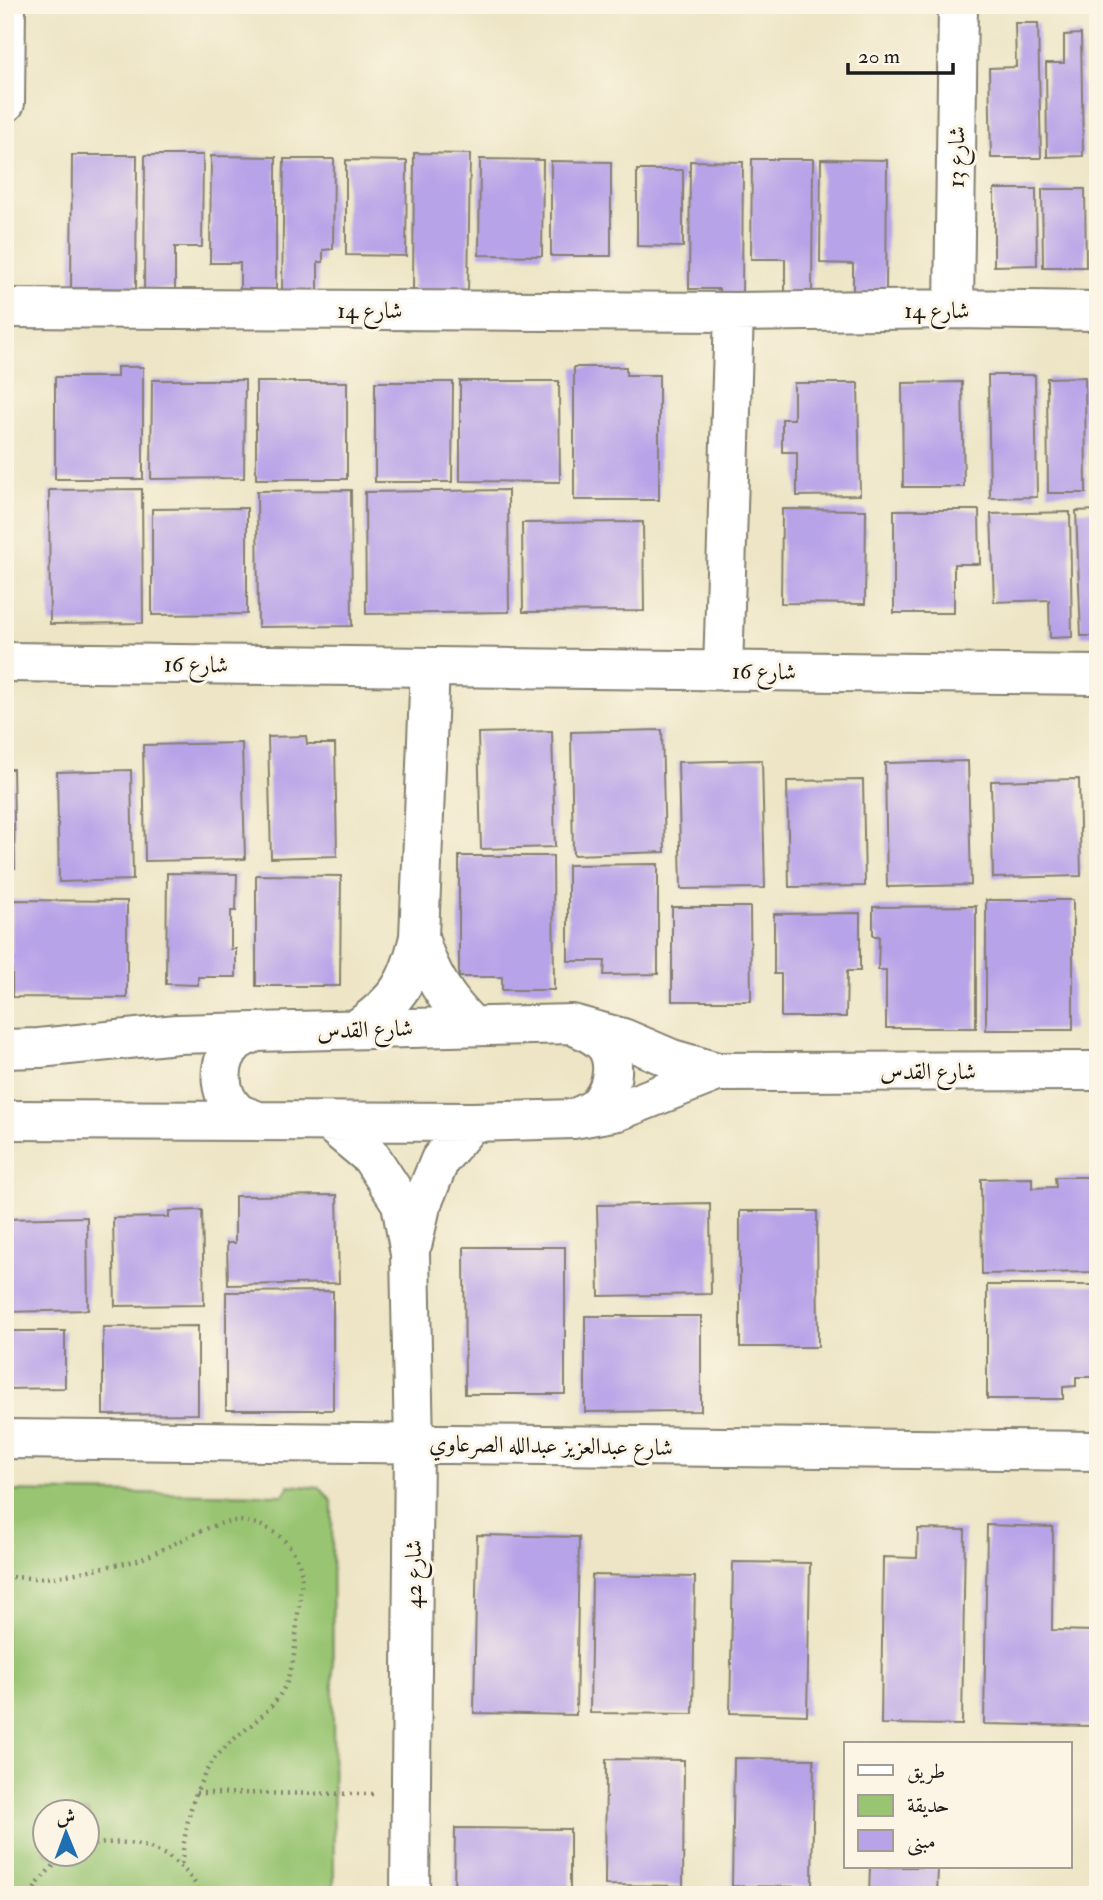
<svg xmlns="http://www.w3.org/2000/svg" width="1103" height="1900" font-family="'IM FELL Double Pica',Amiri,serif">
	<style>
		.green { fill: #99c572; stroke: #5a7047; stroke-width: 2; fill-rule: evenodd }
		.building { fill: #b7a3e8 }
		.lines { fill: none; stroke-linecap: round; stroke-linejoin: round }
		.minor-casing { stroke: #848070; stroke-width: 42 }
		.path { stroke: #848070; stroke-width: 4.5; stroke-dasharray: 2 5; stroke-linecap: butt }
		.minor { stroke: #fff; stroke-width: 38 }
		.labels { text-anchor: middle; stroke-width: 6; stroke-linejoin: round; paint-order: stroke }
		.street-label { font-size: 23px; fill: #1c1c1c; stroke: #fcf5e5 }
	</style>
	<rect width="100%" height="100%" fill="#fcf5e5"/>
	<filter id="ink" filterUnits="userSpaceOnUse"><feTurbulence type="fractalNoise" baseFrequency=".0143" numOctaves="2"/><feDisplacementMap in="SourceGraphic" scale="14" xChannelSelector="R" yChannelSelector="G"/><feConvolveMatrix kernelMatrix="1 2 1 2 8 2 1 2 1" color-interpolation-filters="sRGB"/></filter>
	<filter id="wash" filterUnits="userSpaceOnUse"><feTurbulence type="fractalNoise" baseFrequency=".00686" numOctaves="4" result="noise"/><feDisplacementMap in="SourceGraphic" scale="28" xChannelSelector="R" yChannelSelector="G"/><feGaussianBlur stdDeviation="1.57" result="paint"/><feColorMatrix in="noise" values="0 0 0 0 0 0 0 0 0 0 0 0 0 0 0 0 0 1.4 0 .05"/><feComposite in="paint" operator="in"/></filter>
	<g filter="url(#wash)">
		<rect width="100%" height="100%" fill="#ede5c5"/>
		<path class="green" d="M 289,1485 L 320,1488 L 332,1501 L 334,1895 L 5,1895 L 5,1491 L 283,1495 ZM 46,1812 L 88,1812 L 88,1854 L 46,1854 Z"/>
		<g id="blocks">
			<path class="building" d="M 1015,23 L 1038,23 L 1041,158 L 991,158 L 989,68 L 1016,67 Z
				M 1091,26 L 1098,26 L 1098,155 L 1093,155 Z
				M 1081,34 L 1083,156 L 1047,157 L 1046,63 L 1064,63 L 1064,35 Z
				M 414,153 L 470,154 L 468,294 L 413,294 Z
				M 72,155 L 137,155 L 136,289 L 71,288 Z
				M 145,155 L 203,155 L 202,247 L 175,247 L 175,289 L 144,289 Z
				M 211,156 L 276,157 L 276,289 L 240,289 L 240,263 L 210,263 Z
				M 284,159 L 334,159 L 333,249 L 323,250 L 323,262 L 318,262 L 318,291 L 282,291 Z
				M 480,159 L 543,160 L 542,256 L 479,255 Z
				M 752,159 L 813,159 L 812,296 L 785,296 L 785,259 L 751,259 Z
				M 821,159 L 887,160 L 886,296 L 853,295 L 853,264 L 820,263 Z
				M 346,160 L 407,161 L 406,256 L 346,255 Z
				M 551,161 L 611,162 L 611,256 L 551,256 Z
				M 690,161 L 743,162 L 742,296 L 718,296 L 719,289 L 689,289 Z
				M 637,170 L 683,170 L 683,247 L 637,246 Z
				M 994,189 L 1036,189 L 1037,265 L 994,266 Z
				M 1042,189 L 1085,189 L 1086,267 L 1043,267 Z
				M 117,367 L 143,367 L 143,479 L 55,479 L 55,377 L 117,377 Z
				M 574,367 L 626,367 L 626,375 L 659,375 L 659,500 L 574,500 Z
				M 988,375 L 1035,375 L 1037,497 L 990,498 Z
				M 1085,377 L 1086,493 L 1048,493 L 1047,378 Z
				M 1094,379 L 1098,379 L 1098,493 L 1095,493 Z
				M 152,380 L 245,380 L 244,478 L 151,479 Z
				M 460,381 L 559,381 L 560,482 L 460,481 Z
				M 256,382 L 347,382 L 347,479 L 256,479 Z
				M 375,382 L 453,382 L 452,482 L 375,482 Z
				M 962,382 L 964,487 L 903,487 L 902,383 Z
				M 794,383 L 858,383 L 860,495 L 797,496 L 797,452 L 782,452 L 782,419 L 794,419 Z
				M 142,489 L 143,623 L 50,624 L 49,490 Z
				M 351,490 L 352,626 L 258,627 L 257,491 Z
				M 508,490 L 509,612 L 366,614 L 365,492 Z
				M 247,508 L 247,614 L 152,615 L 152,509 Z
				M 782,509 L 866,510 L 865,604 L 781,603 Z
				M 894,510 L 979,510 L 980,564 L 954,564 L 954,613 L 894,613 Z
				M 1098,510 L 1098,636 L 1081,636 L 1076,511 Z
				M 1070,512 L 1072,637 L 1050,638 L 1049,600 L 994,602 L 991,514 Z
				M 643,522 L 644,611 L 523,612 L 522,523 Z
				M 662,730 L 665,852 L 573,855 L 571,732 Z
				M 552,731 L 555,847 L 481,849 L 478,733 Z
				M 306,736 L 307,744 L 335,744 L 337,856 L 271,858 L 268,737 Z
				M 242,743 L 245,859 L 145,861 L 143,745 Z
				M 762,760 L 765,888 L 681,889 L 678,762 Z
				M 968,761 L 971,885 L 887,887 L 885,763 Z
				M 5,769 L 13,769 L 15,868 L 5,869 Z
				M 131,770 L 133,880 L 59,882 L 57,772 Z
				M 1079,779 L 1081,876 L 993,878 L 991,781 Z
				M 863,780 L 865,886 L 789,887 L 787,781 Z
				M 459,856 L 553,856 L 554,990 L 502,990 L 502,977 L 459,977 Z
				M 658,864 L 658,974 L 604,975 L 605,961 L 568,961 L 568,865 Z
				M 167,873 L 237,874 L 236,911 L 231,911 L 231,949 L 236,949 L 236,977 L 198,977 L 198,985 L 166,984 Z
				M 256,875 L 341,876 L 340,986 L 256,986 Z
				M 12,900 L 127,901 L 127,998 L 12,997 Z
				M 986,900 L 1073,900 L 1073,1030 L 986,1030 Z
				M 976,906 L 976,1028 L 886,1028 L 886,970 L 878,970 L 879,936 L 873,936 L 873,907 Z
				M 672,907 L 750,907 L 751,1001 L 672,1001 Z
				M 860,913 L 860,971 L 847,971 L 846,1017 L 781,1017 L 781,974 L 774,974 L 774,914 Z
				M 1055,1177 L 1098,1177 L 1098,1272 L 982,1274 L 981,1179 L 1032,1178 L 1032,1188 L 1056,1187 Z
				M 337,1195 L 339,1283 L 228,1285 L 227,1243 L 235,1243 L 235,1196 Z
				M 710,1203 L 711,1294 L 599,1296 L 597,1205 Z
				M 202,1210 L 204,1305 L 115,1306 L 113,1218 L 169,1217 L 169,1211 Z
				M 740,1211 L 817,1211 L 818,1347 L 740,1347 Z
				M 87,1217 L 88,1310 L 5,1312 L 5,1219 Z
				M 464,1247 L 565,1247 L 565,1394 L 465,1394 Z
				M 987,1285 L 1098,1285 L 1098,1377 L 1076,1377 L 1076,1386 L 1063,1387 L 1063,1399 L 987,1399 Z
				M 333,1291 L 333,1410 L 226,1410 L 226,1292 Z
				M 585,1316 L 701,1316 L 701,1411 L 585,1412 Z
				M 198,1326 L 198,1414 L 103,1415 L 103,1327 Z
				M 5,1331 L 65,1331 L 65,1388 L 5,1389 Z
				M 987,1525 L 1053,1527 L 1052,1630 L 1095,1631 L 1094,1726 L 984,1724 Z
				M 918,1529 L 965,1530 L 962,1725 L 881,1724 L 883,1557 L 917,1558 Z
				M 477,1535 L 579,1537 L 576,1715 L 474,1713 Z
				M 733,1562 L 810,1563 L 807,1715 L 730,1713 Z
				M 592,1575 L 695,1577 L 693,1714 L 590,1713 Z
				M 734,1758 L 814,1759 L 812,1887 L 732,1886 Z
				M 606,1759 L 684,1760 L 683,1886 L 605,1885 Z
				M 455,1828 L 570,1829 L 570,1895 L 454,1895 Z
				M 870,1867 L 938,1867 L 937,1895 L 869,1895 Z"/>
		</g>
	</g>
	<g filter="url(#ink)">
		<use href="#blocks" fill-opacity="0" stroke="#848070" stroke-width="2"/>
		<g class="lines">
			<g class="minor-casing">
				<path id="minor" d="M 5,103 L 6,5
					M 5,308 L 734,312 L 954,309 L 1098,311
					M 954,309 L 958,5
					M 5,662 L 1098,675
					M 723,671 L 734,312
					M 419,937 C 429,973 446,1000 472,1026
					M 357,1029 C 397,1000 408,985 419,937 L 430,667
					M 256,1032 C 249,1035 241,1038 236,1042 C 216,1061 217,1094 237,1112 C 243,1116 251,1118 258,1121
					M 5,1049 L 39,1048 L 177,1034 L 572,1024 L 623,1038 L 672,1059 L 717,1072 L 1098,1071
					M 573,1119 C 581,1115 591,1112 597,1106 C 612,1091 618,1063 605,1045 C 598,1037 586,1031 577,1027
					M 5,1120 L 472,1122 L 573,1119 L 618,1111 L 717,1072
					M 329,1122 L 371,1157 L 401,1203 L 410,1254 L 414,1444 L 410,1895
					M 413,1242 L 421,1206 L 440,1160 L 472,1122
					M 5,1439 L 1098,1451"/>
			</g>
			<path class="path" d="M 5,1577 C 21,1577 37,1579 53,1577 C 70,1575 88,1570 105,1567 C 117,1564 130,1563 141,1559 C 167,1549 209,1523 234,1521 C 263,1519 296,1541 301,1571 C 303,1585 298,1608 297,1623 C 295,1650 294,1676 277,1699 C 257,1726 224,1740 207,1770 C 189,1802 185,1831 181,1867
				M 196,1793 L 373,1794
				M 88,1846 C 136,1835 178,1850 202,1895
				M 31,1895 C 40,1878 53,1864 69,1854"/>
			<use href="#minor" class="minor"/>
		</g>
	</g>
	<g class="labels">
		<g class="street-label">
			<text transform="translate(956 157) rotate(-89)" y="8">شارع 13</text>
			<text x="370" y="318">شارع 14</text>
			<text x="937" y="318">شارع 14</text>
			<text transform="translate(196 664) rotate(1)" y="8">شارع 16</text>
			<text transform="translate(764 671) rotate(1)" y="8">شارع 16</text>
			<text transform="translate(365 1029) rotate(-2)" y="8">شارع القدس</text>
			<text x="928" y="1079">شارع القدس</text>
			<text transform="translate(551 1445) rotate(1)" y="8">شارع عبدالعزيز عبدالله الصرعاوي</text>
			<text transform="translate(413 1574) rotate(-90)" y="8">شارع 42</text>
		</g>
	</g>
	<rect width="1103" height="1900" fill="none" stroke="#fcf5e5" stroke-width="28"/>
	<rect x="844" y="1742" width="228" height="126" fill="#fcf5e5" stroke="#a29e95" stroke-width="2"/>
	<rect x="858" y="1765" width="35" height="10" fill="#ffffff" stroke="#a29e95" stroke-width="2"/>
	<text x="907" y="1778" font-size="21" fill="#1c1c1c">طريق</text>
	<rect x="858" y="1795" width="35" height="21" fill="#99c572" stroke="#a29e95" stroke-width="2"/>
	<text x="907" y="1812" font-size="21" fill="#1c1c1c">حديقة</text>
	<rect x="858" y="1830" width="35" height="21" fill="#b7a3e8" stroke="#a29e95" stroke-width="2"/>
	<text x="907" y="1848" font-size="21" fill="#1c1c1c">مبنى</text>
	<g transform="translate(66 1833) rotate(359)"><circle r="33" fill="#fcf5e5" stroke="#a29e95" stroke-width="2"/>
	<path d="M0-5L12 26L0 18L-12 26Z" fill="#1f6fb2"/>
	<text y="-10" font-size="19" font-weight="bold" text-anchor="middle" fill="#1c1c1c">ش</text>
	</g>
	<path d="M848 63v10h105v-10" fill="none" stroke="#1c1c1c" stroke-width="3.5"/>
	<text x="858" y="63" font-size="21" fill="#1c1c1c" stroke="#fcf5e5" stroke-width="5" paint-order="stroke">20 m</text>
</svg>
